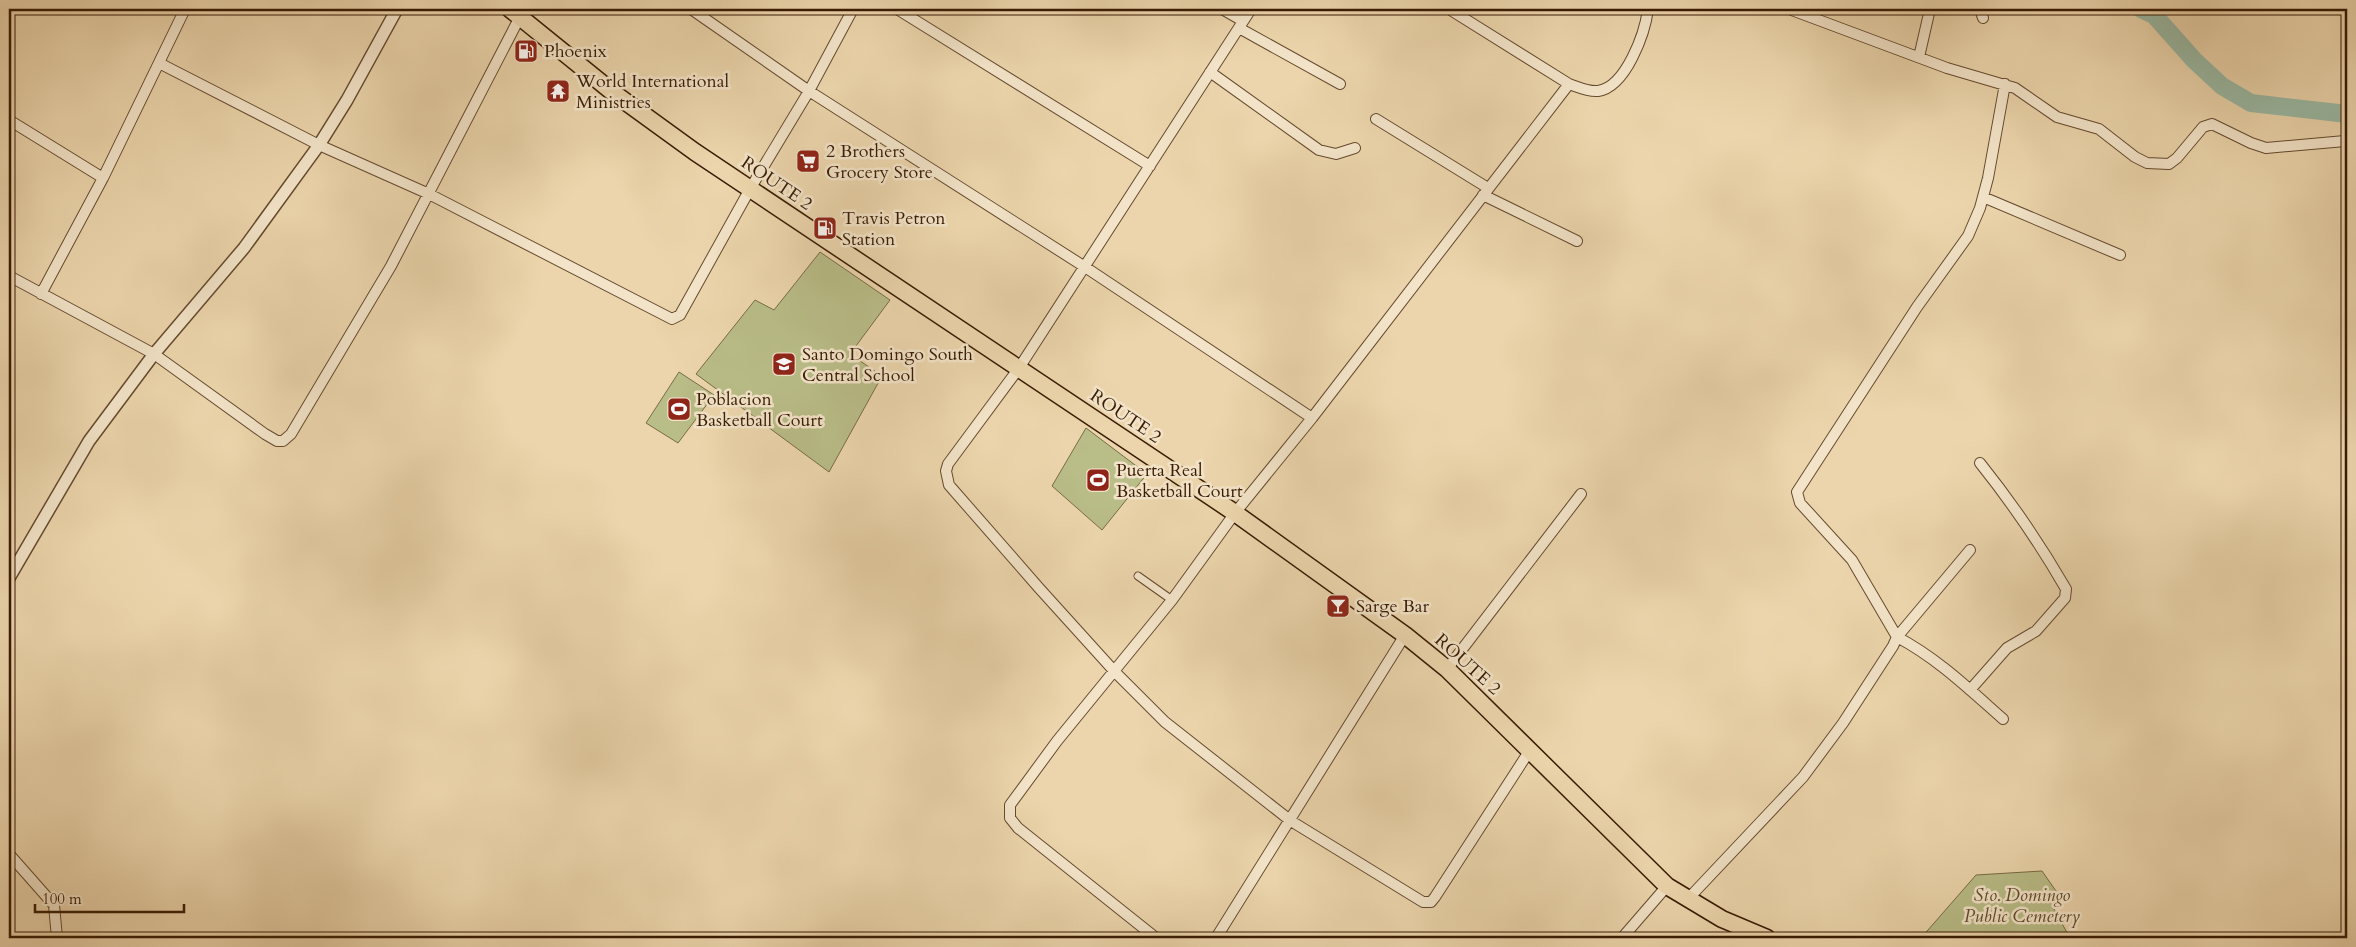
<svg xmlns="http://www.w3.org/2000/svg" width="2356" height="947" font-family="Cardo,serif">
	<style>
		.green { fill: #b9bd88; stroke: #786c46 }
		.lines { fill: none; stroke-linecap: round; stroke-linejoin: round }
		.river { stroke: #9ab9a4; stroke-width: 18 }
		.pedestrian-casing { stroke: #654a2e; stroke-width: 9 }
		.minor-casing { stroke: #654a2e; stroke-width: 12 }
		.tertiary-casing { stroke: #654a2e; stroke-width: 14 }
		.trunk-casing { stroke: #381b04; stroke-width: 19 }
		.pedestrian { stroke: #f3e4c9; stroke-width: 7 }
		.minor { stroke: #f3e4c9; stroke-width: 10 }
		.tertiary { stroke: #f3e4c9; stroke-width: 11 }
		.trunk { stroke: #ecd5ac; stroke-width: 16 }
		.labels { text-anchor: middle; stroke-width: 5; stroke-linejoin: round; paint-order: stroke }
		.poi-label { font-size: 18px; fill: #381b04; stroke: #f3e4c9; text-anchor: start }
		.street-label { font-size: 18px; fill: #381b04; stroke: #f3e4c9 }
		.park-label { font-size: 18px; font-style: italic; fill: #5f4c2c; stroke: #f3e4c9 }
	</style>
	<rect width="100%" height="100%" fill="#ecd5ac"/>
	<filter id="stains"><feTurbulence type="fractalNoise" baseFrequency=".004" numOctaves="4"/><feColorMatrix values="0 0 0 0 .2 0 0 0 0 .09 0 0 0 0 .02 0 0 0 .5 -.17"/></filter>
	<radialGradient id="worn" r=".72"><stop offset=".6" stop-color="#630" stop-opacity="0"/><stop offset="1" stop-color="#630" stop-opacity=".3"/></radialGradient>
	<path class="green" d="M 820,252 L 890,300 L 850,354 L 882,376 L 829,472 L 696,374 L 755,300 L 774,310 Z
		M 679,372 L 714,395 L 678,443 L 646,423 Z
		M 1086,428 L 1147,474 L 1102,530 L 1052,486 Z
		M 2042,871 L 2056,891 L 2054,909 L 2070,938 L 1921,938 L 1976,875 Z"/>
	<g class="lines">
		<path class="river" d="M 2141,9 L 2154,15 L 2194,60 L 2222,86 L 2251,103 L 2347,114"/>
		<g class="pedestrian-casing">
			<path id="pedestrian" d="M 1138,576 L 1172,600"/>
		</g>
		<g class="minor-casing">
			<path id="minor" d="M 691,9 L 809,91 L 1085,267 L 1312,418
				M 897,9 L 1150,166
				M 1222,9 L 1243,21
				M 1251,9 L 1019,368 L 948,464 L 946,471 L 949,485 L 1039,588 L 1115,672 L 1165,722 L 1291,821 L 1423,902 L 1431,902 L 1435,897 L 1530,750
				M 1449,9 L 1569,84 C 1578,87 1588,92 1598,91 C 1626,87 1645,33 1648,9
				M 1789,9 L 1947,68 L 2015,88 L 2057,117 L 2099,129 L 2135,157 L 2147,163 L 2169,164 L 2177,158 L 2203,127 L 2212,124 L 2251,143 L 2266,148 L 2345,141
				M 1980,9 L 1983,18
				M 1239,28 L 1340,84
				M 1919,57 L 1930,9
				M 159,63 L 319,145 L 429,194 L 672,319 L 680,315 L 750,189 L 809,91 L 853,9
				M 1210,72 L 1319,150 L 1336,154 L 1355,148
				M 1376,119 L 1488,188
				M 9,120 L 103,178
				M 1483,195 L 1577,241
				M 1983,197 L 2120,255
				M 9,276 L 154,354 L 265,434 L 277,441 L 283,441 L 291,434 L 391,266 L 524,9
				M 41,294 L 103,178 L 185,9
				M 1970,550 L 1897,637 C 1937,658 1969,689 2003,719
				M 1447,669 L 1581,494
				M 1970,690 L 2007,648 L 2036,631 L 2065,598 L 2066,589 C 2040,544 2012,503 1980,463
				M 9,854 L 54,905 L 57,938
				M 1687,900 L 1803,777 L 1843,723 L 1893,646 L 1897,637 L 1852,560 L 1800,503 L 1797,492 L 1917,307 L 1968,236 L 1980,208 L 1988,178 L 2005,84
				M 1156,938 L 1018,828 L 1010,818 L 1010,805 L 1057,741 L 1172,600 L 1235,513 L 1312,418 L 1569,84
				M 1216,938 L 1405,635
				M 1622,938 L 1667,886"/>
		</g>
		<g class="tertiary-casing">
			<path id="tertiary" d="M 9,578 L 89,441 L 154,354 L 244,248 L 319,145 L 347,100 L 397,9"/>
		</g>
		<g class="trunk-casing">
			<path id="trunk" d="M 510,9 L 615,94 L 695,152 L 1235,513 L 1405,635 L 1447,669 L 1667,886 L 1722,919 L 1767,938"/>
		</g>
		<use href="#pedestrian" class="pedestrian"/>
		<use href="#minor" class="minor"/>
		<use href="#tertiary" class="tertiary"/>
		<use href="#trunk" class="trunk"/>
	</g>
	<defs>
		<g id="fuel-square" transform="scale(1.25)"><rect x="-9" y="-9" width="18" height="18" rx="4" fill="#8f2418" stroke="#f3e4c9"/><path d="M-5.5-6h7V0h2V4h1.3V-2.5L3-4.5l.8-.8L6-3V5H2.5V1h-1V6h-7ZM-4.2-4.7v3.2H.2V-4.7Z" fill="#fff"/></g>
		<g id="temple-square" transform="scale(1.25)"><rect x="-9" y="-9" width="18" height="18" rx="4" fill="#8f2418" stroke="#f3e4c9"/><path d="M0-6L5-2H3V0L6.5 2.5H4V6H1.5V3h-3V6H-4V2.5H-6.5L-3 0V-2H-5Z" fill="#fff"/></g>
		<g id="supermarket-square" transform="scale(1.25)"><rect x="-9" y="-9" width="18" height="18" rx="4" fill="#8f2418" stroke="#f3e4c9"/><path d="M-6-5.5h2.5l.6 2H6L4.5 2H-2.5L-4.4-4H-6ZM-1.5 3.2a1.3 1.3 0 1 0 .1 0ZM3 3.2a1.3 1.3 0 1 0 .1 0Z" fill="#fff"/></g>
		<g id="school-square" transform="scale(1.25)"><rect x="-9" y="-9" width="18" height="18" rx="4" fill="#8f2418" stroke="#f3e4c9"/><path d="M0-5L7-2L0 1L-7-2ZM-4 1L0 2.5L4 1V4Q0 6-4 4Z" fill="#fff"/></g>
		<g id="stadium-square" transform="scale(1.25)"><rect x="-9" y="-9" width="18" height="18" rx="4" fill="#8f2418" stroke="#f3e4c9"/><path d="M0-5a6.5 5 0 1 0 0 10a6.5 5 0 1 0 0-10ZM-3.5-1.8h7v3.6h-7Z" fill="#fff"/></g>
		<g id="bar-square" transform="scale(1.25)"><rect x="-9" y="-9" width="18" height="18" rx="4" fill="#8f2418" stroke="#f3e4c9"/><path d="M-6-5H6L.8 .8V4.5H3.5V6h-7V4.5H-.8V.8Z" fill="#fff"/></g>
	</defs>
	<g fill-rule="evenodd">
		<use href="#fuel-square" x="526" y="51"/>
		<use href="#temple-square" x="558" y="91"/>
		<use href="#supermarket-square" x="808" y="161"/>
		<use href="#fuel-square" x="825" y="228"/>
		<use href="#school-square" x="784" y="364"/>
		<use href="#stadium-square" x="679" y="409"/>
		<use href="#stadium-square" x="1098" y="480"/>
		<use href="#bar-square" x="1338" y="606"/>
	</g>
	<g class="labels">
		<g class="poi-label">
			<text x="544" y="57">Phoenix</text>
			<text x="576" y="87">World International<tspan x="576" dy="21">Ministries</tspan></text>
			<text x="826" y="157">2 Brothers<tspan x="826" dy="21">Grocery Store</tspan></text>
			<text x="842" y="224">Travis Petron<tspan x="842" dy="21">Station</tspan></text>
			<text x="802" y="360">Santo Domingo South<tspan x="802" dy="21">Central School</tspan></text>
			<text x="696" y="405">Poblacion<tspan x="696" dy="21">Basketball Court</tspan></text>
			<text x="1116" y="476">Puerta Real<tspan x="1116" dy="21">Basketball Court</tspan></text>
			<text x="1356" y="612">Sarge Bar</text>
		</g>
		<g class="street-label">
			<text transform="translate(777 183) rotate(34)" y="6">ROUTE 2</text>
			<text transform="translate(1126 416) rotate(34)" y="6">ROUTE 2</text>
			<text transform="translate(1468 664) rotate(42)" y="6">ROUTE 2</text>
		</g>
		<g class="park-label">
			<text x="2022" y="901">Sto. Domingo<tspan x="2022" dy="21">Public Cemetery</tspan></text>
		</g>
	</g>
	<rect width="2356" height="947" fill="none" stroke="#ecd5ac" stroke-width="30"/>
	<rect x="10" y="10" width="2336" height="927" fill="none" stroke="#381b04" stroke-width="2.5"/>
	<rect x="15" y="15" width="2326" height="917" fill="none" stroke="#381b04"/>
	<path d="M35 904v8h149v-8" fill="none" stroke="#381b04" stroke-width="2.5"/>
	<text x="42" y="904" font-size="15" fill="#381b04" stroke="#f3e4c9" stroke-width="4" paint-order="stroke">100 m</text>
	<rect width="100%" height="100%" filter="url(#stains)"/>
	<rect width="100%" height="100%" fill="url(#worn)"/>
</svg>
